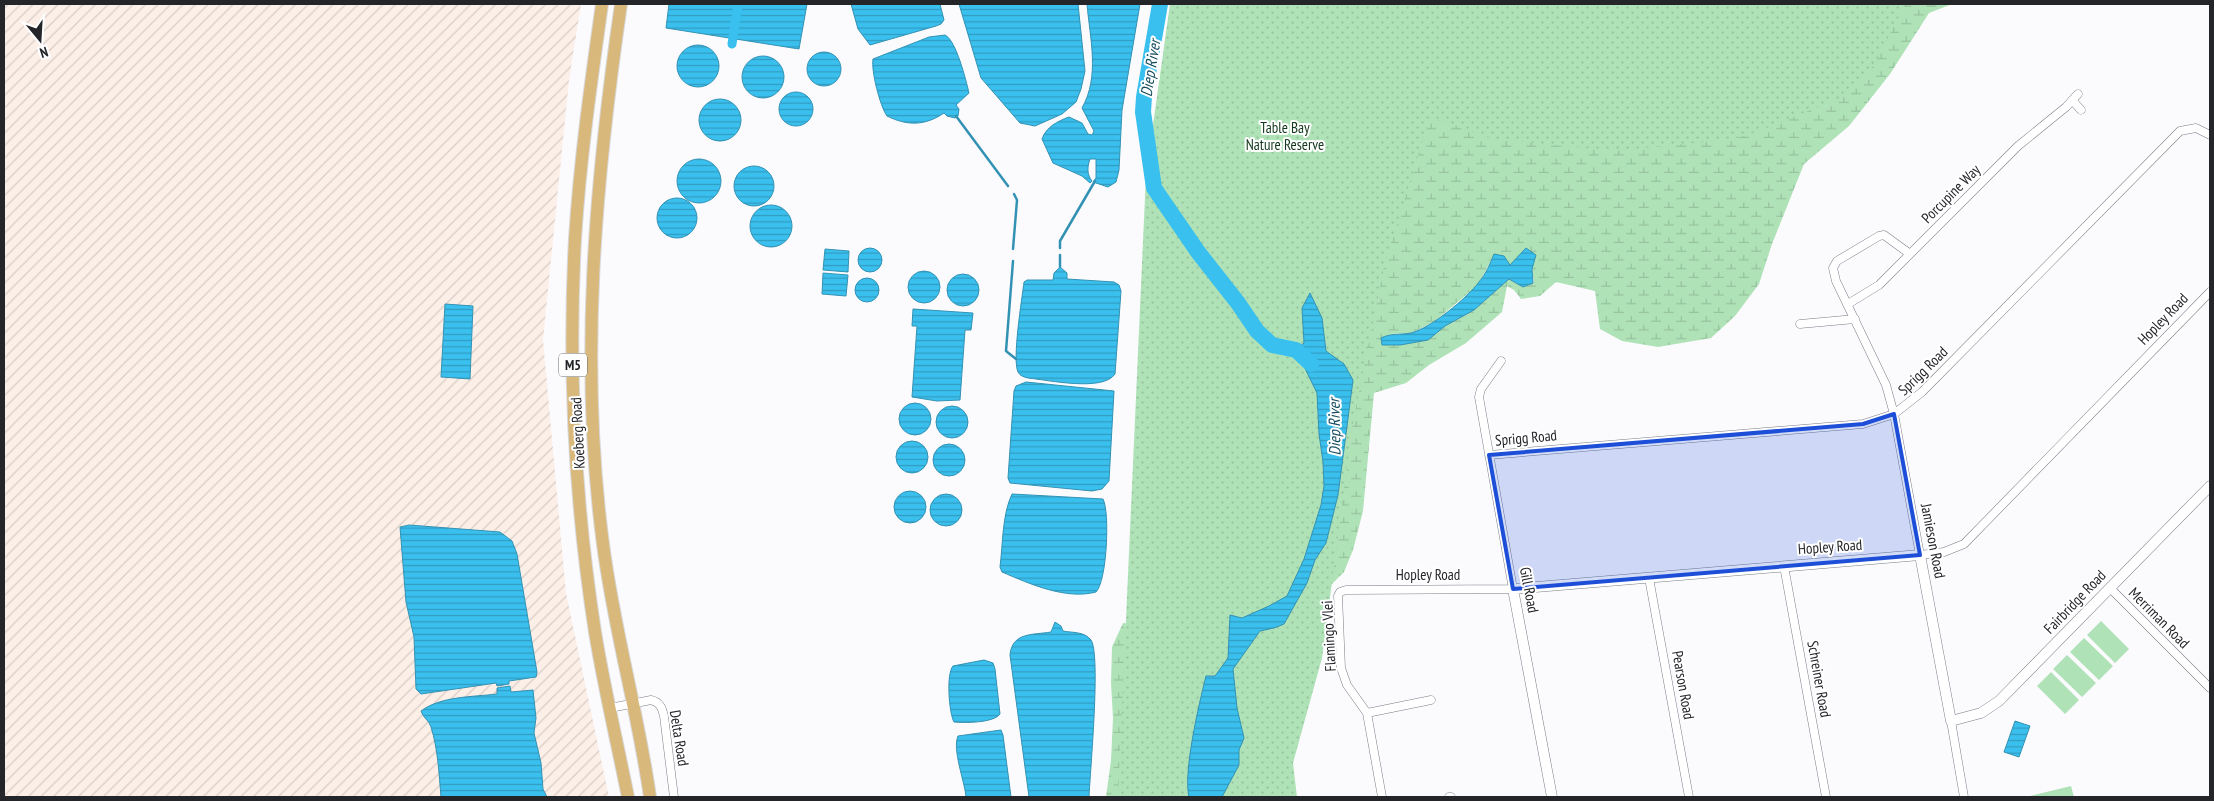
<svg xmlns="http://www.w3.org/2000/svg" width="2214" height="801" font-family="'PT Sans Narrow',sans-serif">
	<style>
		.industrial { fill: url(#industrial-furrows) }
		.wetland { fill: url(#wetland-marsh); fill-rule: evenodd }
		.park { fill: url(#park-dots) }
		.garden { fill: #afe2b7 }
		.water { fill: url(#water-rules); stroke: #3392b3 }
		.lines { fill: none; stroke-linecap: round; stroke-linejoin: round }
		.stream { stroke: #3392b3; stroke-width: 2.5 }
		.canal { stroke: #3ac0ee; stroke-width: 9 }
		.river { stroke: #3ac0ee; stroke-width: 16 }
		.minor-casing { stroke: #7a7d86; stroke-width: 9 }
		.tertiary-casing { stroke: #7a7d86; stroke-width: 11 }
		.primary-casing { stroke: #d8d8d8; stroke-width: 14 }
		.minor { stroke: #fff; stroke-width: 8 }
		.tertiary { stroke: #fff; stroke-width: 10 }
		.primary { stroke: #d9b87c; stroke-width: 12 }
		.marked { fill: #1d4ed8; fill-opacity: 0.2; stroke: #1d4ed8; stroke-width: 4; stroke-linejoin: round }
		.labels { text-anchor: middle; stroke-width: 4; stroke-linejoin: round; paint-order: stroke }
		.shield { fill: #fff; stroke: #666669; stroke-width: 1 }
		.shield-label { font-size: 14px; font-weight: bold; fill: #242529 }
		.park-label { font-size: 15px; fill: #14381d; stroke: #fff }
		.street-label { font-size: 15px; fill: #242529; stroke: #fff }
		.water-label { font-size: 16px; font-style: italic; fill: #164c5f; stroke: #fff }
	</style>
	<defs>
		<pattern id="industrial-furrows" width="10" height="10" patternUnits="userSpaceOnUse" patternTransform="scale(1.25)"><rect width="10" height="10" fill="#fcefe7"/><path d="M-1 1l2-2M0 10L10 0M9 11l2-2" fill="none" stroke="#d8cdc6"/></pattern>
		<pattern id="wetland-marsh" width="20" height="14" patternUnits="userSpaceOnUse" patternTransform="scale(1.25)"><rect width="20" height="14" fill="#afe2b7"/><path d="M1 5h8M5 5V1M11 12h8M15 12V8" fill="none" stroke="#96c29d"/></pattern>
		<pattern id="park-dots" width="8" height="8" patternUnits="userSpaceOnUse" patternTransform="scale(1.25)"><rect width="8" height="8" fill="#afe2b7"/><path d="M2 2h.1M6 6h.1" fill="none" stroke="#96c29d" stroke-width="1.8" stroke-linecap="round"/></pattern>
		<pattern id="water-rules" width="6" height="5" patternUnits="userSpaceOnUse" patternTransform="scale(1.25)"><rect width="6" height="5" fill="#3ac0ee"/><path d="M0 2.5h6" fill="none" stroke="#319cc1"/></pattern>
	</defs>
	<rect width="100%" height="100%" fill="#fbfbfe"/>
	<path class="industrial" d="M 4,4 L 581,4 L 569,80 L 543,340 L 566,593 L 609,797 L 4,797 Z"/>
	<path class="wetland" d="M 1175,4 L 1952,4 L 1929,13 L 1890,74 L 1849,126 L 1804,164 L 1772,244 L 1759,284 L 1735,316 L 1711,338 L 1658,347 L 1622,341 L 1600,329 L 1595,291 L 1556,282 L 1540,296 L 1521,299 L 1514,290 L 1507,286 L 1502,312 L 1466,343 L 1429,365 L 1406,383 L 1374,393 L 1363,511 L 1353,550 L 1344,572 L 1322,594 L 1189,797 L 1106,797 L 1111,760 L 1113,718 L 1111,683 L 1112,647 L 1123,623 L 1138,625 ZM 1494,255 L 1510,265 L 1532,269 L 1534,282 L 1519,285 L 1509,279 L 1474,310 L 1445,326 L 1428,340 L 1389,334 L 1412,333 L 1435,321 L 1478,285 Z"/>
	<path class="park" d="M 1170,4 L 1905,4 L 1874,65 L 1851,91 L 1837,99 L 1762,130 L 1734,139 L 1615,151 L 1493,139 L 1430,117 L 1384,267 L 1353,422 L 1322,658 L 1293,763 L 1297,797 L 1118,797 L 1146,175 Z"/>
	<path class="garden" d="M 2101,621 L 2129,649 L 2115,663 L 2087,635 Z
		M 2084,638 L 2113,666 L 2099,680 L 2070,652 Z
		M 2067,655 L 2096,683 L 2082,697 L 2053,669 Z
		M 2051,672 L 2079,700 L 2065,714 L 2037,686 Z
		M 2071,786 L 2074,797 L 2026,797 Z"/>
	<path class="water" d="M 669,4 L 807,4 L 799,49 L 666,28 Z
		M 851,4 L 940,4 L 944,20 L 941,24 L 936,26 L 870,45 L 858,29 Z
		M 959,4 L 1078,4 L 1085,71 L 1081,89 L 1076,102 L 1062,114 L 1035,126 L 1020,123 L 981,78 Z
		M 1087,4 L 1140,4 L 1122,110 L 1119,170 L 1116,182 L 1108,187 L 1093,182 L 1096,178 L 1096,159 L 1090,159 C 1087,167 1087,175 1092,181 L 1090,183 L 1082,176 L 1053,163 L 1042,139 C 1046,127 1058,121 1069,117 L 1082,123 L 1088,134 L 1092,135 L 1094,131 L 1082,108 C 1100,76 1090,39 1087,4 Z
		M 945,35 C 956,40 966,80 969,93 L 956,105 L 959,109 L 958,116 L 955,118 L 947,116 L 944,113 C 925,126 907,126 887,116 C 880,106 871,71 873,59 L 929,37 Z
		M677 66a21 21 0 1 1 42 0a21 21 0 1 1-42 0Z
		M807 69a17 17 0 1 1 34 0a17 17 0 1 1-34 0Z
		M742 77a21 21 0 1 1 42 0a21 21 0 1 1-42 0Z
		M779 109a17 17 0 1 1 34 0a17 17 0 1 1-34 0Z
		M699 120a21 21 0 1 1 42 0a21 21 0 1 1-42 0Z
		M677 181a22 22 0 1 1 44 0a22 22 0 1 1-44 0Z
		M734 186a20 20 0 1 1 40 0a20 20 0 1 1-40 0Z
		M657 218a20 20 0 1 1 40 0a20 20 0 1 1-40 0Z
		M750 226a21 21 0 1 1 42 0a21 21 0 1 1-42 0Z
		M858 260a12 12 0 1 1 24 0a12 12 0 1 1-24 0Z
		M 1526,248 L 1536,255 L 1532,269 L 1533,283 L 1523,287 L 1509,279 L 1474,310 L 1445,326 L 1428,340 L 1400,345 L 1382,345 L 1381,338 C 1391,333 1400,335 1411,333 C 1431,328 1467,298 1479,282 C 1486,274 1490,264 1494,254 L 1504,256 L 1510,265 Z
		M 825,249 L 849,251 L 848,272 L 823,270 Z
		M 1060,267 L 1067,273 L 1067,279 L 1114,282 L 1119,285 L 1121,291 L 1115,374 C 1103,392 1048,380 1028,378 C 1024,377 1020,376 1018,372 C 1012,359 1022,299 1024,282 L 1027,280 L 1053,280 L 1054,273 Z
		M908 287a16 16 0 1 1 32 0a16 16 0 1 1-32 0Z
		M 823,273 L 848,275 L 846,296 L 822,294 Z
		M947 290a16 16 0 1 1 32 0a16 16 0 1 1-32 0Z
		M855 290a12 12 0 1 1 24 0a12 12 0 1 1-24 0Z
		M 1310,293 L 1322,318 L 1326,351 L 1344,364 L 1353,380 L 1338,495 L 1326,543 L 1315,560 L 1307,583 L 1284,624 L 1274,628 L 1260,631 L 1233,669 L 1237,708 L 1244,738 L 1239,750 L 1239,765 L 1222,797 L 1189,797 C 1183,772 1199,704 1206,676 L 1215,676 L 1228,658 L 1230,615 L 1242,618 L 1269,606 L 1287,596 L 1304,559 L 1321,505 L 1324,486 L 1323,462 L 1319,434 L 1317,393 L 1296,350 L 1304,343 L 1302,308 Z
		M 445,304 L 473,306 L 470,379 L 441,377 Z
		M 913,309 L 973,313 L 971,330 L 965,330 L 960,400 L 937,401 L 912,397 L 917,326 L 912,326 Z
		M 1026,382 L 1114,391 L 1109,481 L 1102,489 L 1092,491 L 1010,483 L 1008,478 L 1014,391 L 1016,386 Z
		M899 419a16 16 0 1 1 32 0a16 16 0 1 1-32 0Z
		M936 422a16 16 0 1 1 32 0a16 16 0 1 1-32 0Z
		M896 457a16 16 0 1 1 32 0a16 16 0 1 1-32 0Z
		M933 460a16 16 0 1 1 32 0a16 16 0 1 1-32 0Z
		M894 507a16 16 0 1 1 32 0a16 16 0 1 1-32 0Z
		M 1012,494 L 1103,499 C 1110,512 1107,581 1096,592 C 1066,600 1030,584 1002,572 L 1000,567 C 1003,544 1002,515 1012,494 Z
		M930 510a16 16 0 1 1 32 0a16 16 0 1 1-32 0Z
		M 409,525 L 500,532 L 512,541 L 517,554 L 537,672 L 536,677 L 509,681 L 509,684 L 497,686 L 496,683 L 421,694 L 416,689 L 414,637 L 406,602 L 400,527 Z
		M 1055,622 L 1061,626 L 1063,631 C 1072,633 1084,631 1091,640 C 1101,655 1090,772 1089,797 L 1029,797 L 1010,655 C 1012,632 1033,635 1051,632 Z
		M 984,660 L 993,663 L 995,669 L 1000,714 C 994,723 964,723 954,722 C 949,713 946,674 953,666 Z
		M 510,686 L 511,692 L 533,690 L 536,718 L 534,733 L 541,763 L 543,789 L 547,797 L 441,797 C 439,774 438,749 431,727 C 429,720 423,718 421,711 C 441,696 473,697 497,694 L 497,688 Z
		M 2015,721 L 2030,726 L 2019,757 L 2004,752 Z
		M 1001,730 L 1003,735 L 1011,797 L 966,797 C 965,782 952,750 958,736 Z"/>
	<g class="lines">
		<path class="stream" d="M 956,116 L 1008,186
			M 1060,248 L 1060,241 L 1095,181
			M 1013,249 L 1017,200 L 1014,194
			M 1060,255 L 1060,267
			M 1013,261 L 1006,351 L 1016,359"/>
		<path class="canal" d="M 732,44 L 738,4"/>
		<path class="river" d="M 1160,4 L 1144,97 L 1143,112 L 1154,188 L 1198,252 L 1238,303 L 1257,331 L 1272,345 L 1296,350 L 1311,364"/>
		<g class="minor-casing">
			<path id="minor" d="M 2072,100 L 2081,110
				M 1910,254 L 1884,235 L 1879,236 L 1837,261 L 1833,268 L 1836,281 L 1886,385 L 1894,414 L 1920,555 L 1944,552 L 1964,544 L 2210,292
				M 1848,304 L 1879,285 L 2018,146 L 2066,107 L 2078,94
				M 1800,324 L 1855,319
				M 1489,455 L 1863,424 L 1894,414 L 1922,392 L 2180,131 L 2196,128 L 2210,135
				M 1784,566 L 1826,797
				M 1649,578 L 1689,797
				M 2110,588 L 2210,688
				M 610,708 L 651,700 C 660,702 662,708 664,716 L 674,797
				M 1367,713 L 1431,700
				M 1951,721 L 1964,797
				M 1382,797 L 1367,713 L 1347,685 L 1341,668 L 1338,596 L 1340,592 L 1346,590 L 1513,589 L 1479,397 L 1481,389 L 1501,361
				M 1449,797 L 1451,797"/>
		</g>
		<g class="tertiary-casing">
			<path id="tertiary" d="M 1552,797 L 1513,589 L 1920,555 L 1951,721 L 1981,713 L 1999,701 L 2210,486"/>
		</g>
		<g class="primary-casing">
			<path id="primary" d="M 602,4 C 591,82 580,160 575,239 C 568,369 575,503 595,632 C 604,687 617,742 628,797
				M 621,4 C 595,183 579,364 603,544 C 614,630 638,712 650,797"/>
		</g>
		<use href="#minor" class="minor"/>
		<use href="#tertiary" class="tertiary"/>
		<use href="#primary" class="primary"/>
	</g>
	<path class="marked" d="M 1894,414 L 1920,555 L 1513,589 L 1489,455 L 1863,424 Z"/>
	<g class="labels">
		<rect class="shield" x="559" y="353.5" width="28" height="23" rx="4"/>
		<g class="shield-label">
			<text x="573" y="370">M5</text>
		</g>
		<g class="park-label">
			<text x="1285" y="133">Table Bay<tspan x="1285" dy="17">Nature Reserve</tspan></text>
		</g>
		<g class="street-label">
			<text transform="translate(1951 194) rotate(-45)" y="5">Porcupine Way</text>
			<text transform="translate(2163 319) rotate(-46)" y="5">Hopley Road</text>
			<text transform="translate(1923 371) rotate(-44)" y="5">Sprigg Road</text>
			<text transform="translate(578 433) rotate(-93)" y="5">Koeberg Road</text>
			<text transform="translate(1526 438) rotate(-5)" y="5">Sprigg Road</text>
			<text transform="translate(1933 541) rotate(79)" y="5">Jamieson Road</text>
			<text transform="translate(1830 547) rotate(-4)" y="5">Hopley Road</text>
			<text x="1428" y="580">Hopley Road</text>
			<text transform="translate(1529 590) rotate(79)" y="5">Gill Road</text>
			<text transform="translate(2075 602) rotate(-46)" y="5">Fairbridge Road</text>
			<text transform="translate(2159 618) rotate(45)" y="5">Merriman Road</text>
			<text transform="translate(1329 636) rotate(-93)" y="5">Flamingo Vlei</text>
			<text transform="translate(1819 679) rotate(80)" y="5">Schreiner Road</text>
			<text transform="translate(1683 685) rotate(80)" y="5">Pearson Road</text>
			<text transform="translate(679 738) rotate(81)" y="5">Delta Road</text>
		</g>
		<g class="water-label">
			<text transform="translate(1150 68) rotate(-81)" y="6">Diep River</text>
			<text transform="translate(1334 427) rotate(-91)" y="6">Diep River</text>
		</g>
	</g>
	<rect width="2214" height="801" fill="none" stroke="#242529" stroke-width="10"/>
	<g transform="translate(40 40) rotate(162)" stroke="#ffffff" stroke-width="4" paint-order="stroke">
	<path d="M0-4L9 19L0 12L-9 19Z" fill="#242529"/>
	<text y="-8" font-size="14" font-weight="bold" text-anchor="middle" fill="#242529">N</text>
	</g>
</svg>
